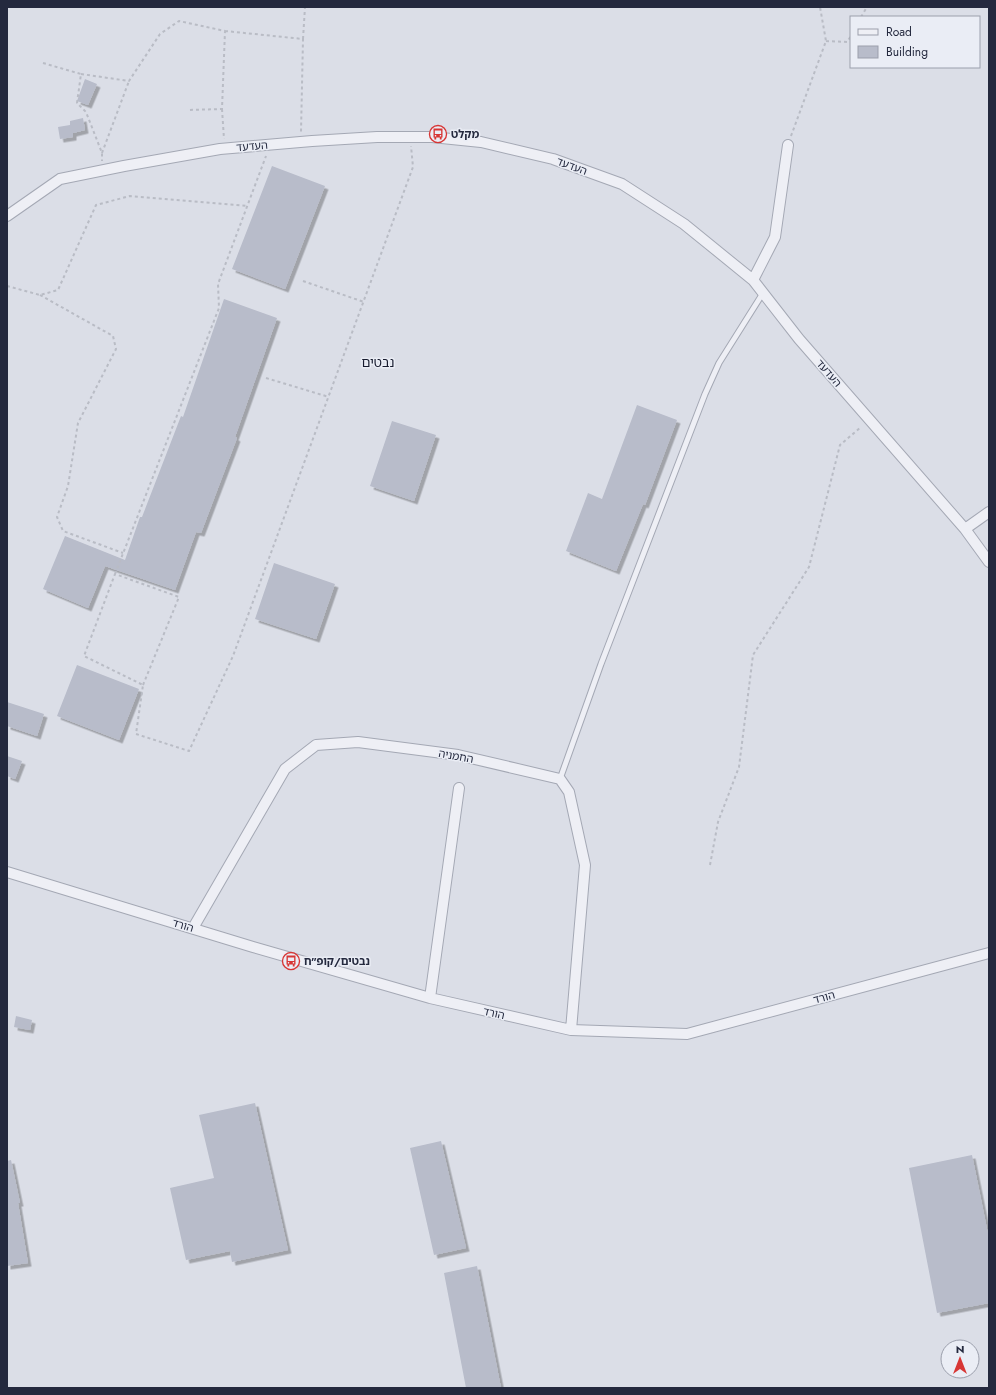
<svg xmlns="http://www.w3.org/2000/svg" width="996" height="1395" font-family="Jost,'Noto Sans Hebrew',sans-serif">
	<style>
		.building { fill: #b8bcca; filter: url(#shadow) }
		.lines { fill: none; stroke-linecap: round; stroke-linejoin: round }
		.lane-casing { stroke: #a4a8b4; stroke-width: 7 }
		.street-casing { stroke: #a4a8b4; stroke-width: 12 }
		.path { stroke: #b9bcc5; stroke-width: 2; stroke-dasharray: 3 3; stroke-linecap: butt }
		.lane { stroke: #eeeff5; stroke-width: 5 }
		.street { stroke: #eeeff5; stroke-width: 10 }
		.labels { text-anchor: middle; stroke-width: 3; stroke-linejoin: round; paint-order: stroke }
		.poi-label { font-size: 11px; font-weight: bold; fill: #24293e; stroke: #eaedf5; text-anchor: start }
		.street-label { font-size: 11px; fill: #24293e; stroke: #eaedf5 }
		.quarter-label { font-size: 13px; fill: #171b2e; stroke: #eaedf5 }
	</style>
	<defs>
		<filter id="shadow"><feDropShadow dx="3.5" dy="3.5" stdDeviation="0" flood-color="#0004"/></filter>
	</defs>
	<rect width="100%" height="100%" fill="#dbdee7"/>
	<path class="building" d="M 85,79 L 97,84 L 88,105 L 77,101 Z
		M 83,118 L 85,130 L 73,133 L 73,137 L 60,139 L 58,127 L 70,125 L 70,121 Z
		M 272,166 L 325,186 L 285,289 L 232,269 Z
		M 224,299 L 277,318 L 235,437 L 237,438 L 201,533 L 196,532 L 175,590 L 105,566 L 88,608 L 43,589 L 65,536 L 125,560 L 140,517 L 142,517 L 181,416 L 183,417 Z
		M 637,405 L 677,420 L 645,505 L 643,504 L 616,571 L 566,551 L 588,493 L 602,499 Z
		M 392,421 L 436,435 L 414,501 L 370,486 Z
		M 274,563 L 335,584 L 316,639 L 255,619 Z
		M 77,665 L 139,689 L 119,740 L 57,716 Z
		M 7,702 L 44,714 L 37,736 L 7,726 Z
		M 7,756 L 22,761 L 15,779 L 7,776 Z
		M 16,1016 L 32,1020 L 30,1030 L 14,1027 Z
		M 255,1103 L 288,1250 L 232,1262 L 230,1251 L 186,1260 L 170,1188 L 214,1178 L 199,1115 Z
		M 441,1141 L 466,1248 L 434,1255 L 410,1148 Z
		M 972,1155 L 989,1239 L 989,1303 L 937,1313 L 909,1168 Z
		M 11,1160 L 20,1203 L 18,1203 L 28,1263 L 7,1266 L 7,1161 Z
		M 477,1266 L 501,1388 L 466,1388 L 444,1273 Z"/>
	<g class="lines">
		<g class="lane-casing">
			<path id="lane" d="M 560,779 L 601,664 L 705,394 L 719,363 L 763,293"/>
		</g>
		<g class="street-casing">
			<path id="street" d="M 7,216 L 60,179 L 124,166 L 220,149 L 312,141 L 377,137 L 432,137 L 481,142 L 553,159 L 622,184 L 684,224 L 753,280 L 799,339 L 965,529 L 989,562
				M 753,280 L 775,237 L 788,145
				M 965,529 L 989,512
				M 7,872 L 253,947 L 430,998 L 571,1030 L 687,1034 L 989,953
				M 193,928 L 285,769 L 316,745 L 358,742 L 458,755 L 560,779 L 569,792 L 585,865 L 571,1030
				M 430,998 L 459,788"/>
		</g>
		<path class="path" d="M 861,17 L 867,7
			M 225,31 L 303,39 L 301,132
			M 303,39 L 305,7
			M 826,41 L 847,42 L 851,36
			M 43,63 L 81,74 L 77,103 L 86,112 L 102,153 L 102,161
			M 81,74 L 129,81 L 160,34 L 179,21 L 225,31 L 222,109 L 188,110
			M 222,109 L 224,139
			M 791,136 L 826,41 L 820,7
			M 102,153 L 129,81
			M 303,281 L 364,302
			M 7,286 L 40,295 L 58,290 L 96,205 L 130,196 L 247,206
			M 40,295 L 113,336 L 116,349 L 78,423 L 68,486 L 57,517 L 63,531 L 123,553
			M 266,378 L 329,397
			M 115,574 L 219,308 L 218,284 L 266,156
			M 143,685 L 179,597 L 115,574 L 84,656 L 143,685 L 136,734 L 189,751 L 233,656 L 413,167 L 411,146
			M 710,865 L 718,822 L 739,767 L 753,655 L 809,567 L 840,445 L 861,427"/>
		<use href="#lane" class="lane"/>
		<use href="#street" class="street"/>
	</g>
	<defs>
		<g id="bus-ring" transform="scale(0.9)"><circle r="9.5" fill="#eaedf5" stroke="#d73635" stroke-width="1.5"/><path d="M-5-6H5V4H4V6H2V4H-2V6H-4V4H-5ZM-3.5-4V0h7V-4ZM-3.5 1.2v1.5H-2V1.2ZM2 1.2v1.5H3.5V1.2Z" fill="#d73635"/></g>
	</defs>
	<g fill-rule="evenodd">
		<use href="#bus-ring" x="438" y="134"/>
		<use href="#bus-ring" x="291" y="961"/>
	</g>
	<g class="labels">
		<g class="poi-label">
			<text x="451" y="138">מקלט</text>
			<text x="304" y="965">נבטים/קופ״ח</text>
		</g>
		<g class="street-label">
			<text transform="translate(252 146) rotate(-5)" y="4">העדעד</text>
			<text transform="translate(572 166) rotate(20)" y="4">העדעד</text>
			<text transform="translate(829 373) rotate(49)" y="4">העדעד</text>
			<text transform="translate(456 756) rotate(10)" y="4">החמניה</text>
			<text transform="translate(183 925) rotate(17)" y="4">הורד</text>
			<text transform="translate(824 997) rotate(-15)" y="4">הורד</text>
			<text transform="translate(494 1013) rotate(13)" y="4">הורד</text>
		</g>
		<g class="quarter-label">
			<text x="378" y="367">נבטים</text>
		</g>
	</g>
	<rect width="996" height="1395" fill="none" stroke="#24293e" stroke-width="16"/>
	<rect x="850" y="16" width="130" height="52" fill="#eaedf5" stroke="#9b9fac"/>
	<rect x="858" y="29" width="20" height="6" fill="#eeeff5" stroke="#9b9fac"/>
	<text x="886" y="36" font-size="12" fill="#24293e">Road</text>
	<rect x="858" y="46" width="20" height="12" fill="#b8bcca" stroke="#9b9fac"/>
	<text x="886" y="56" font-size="12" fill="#24293e">Building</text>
	<g transform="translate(960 1359)"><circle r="19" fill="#eaedf5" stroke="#9b9fac"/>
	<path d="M0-3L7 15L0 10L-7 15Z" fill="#d73635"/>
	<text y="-6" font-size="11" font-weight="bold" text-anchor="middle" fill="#24293e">N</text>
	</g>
</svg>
